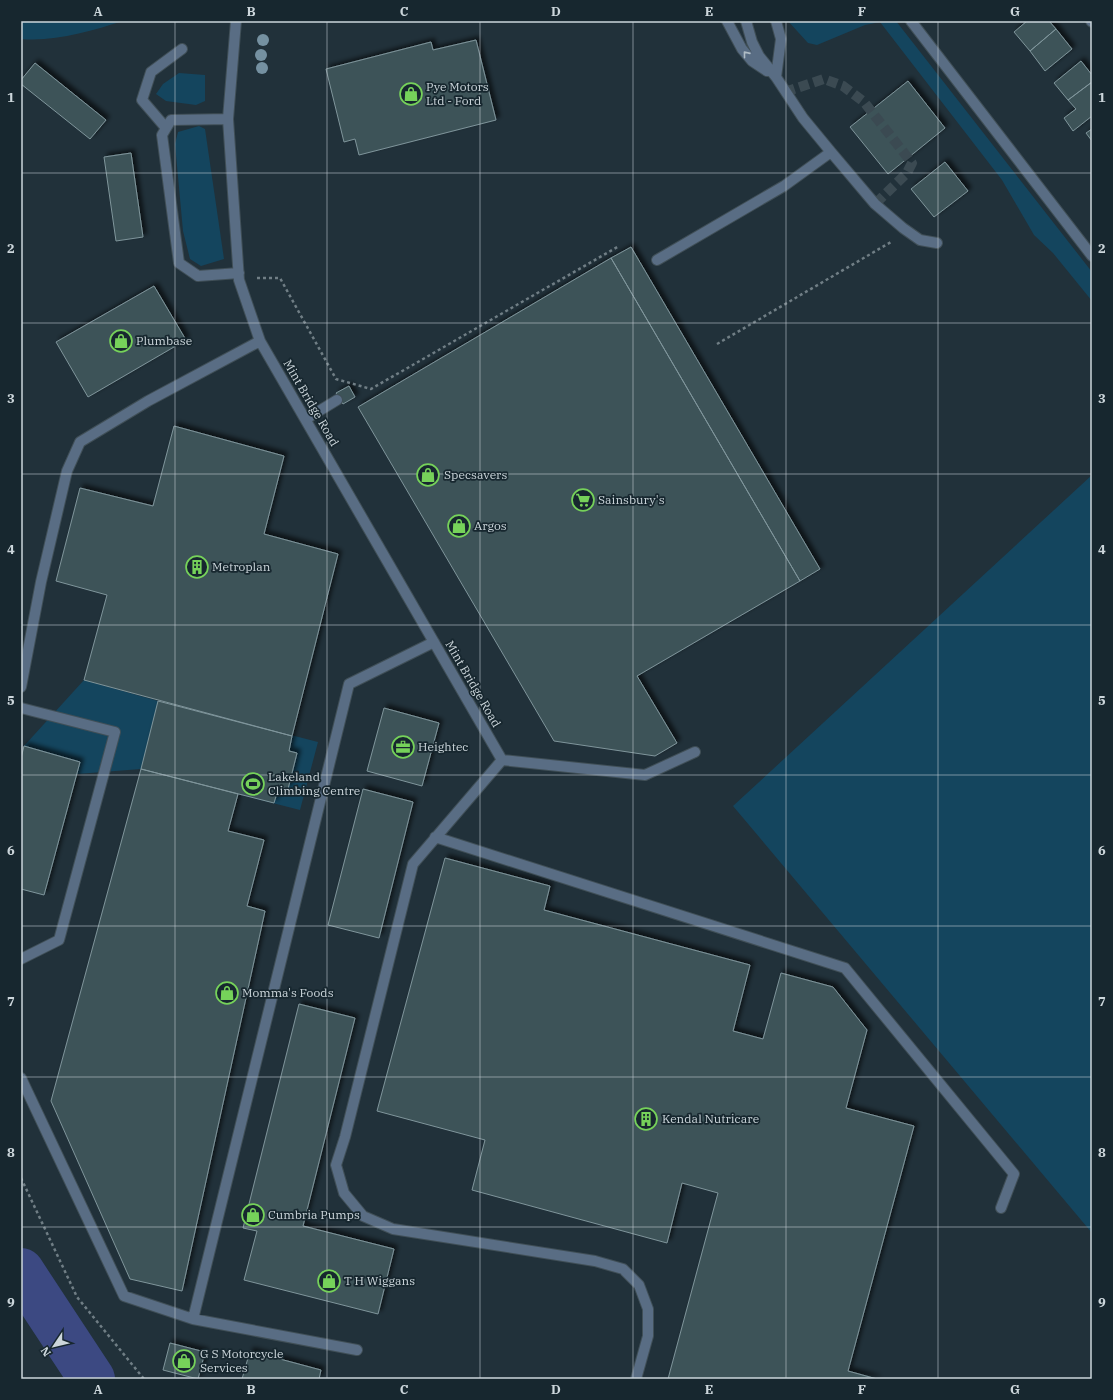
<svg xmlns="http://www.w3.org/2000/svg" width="1113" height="1400" font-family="'IBM Plex Serif',serif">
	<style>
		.green { fill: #14455e }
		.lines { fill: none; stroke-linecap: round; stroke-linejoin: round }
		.river { stroke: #3c4982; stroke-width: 46 }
		.building { fill: #3e5358; stroke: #7f959b; filter: url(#shadow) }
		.minor-tunnel { stroke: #3b4a52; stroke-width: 10; stroke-dasharray: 10 5; stroke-linecap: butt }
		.minor-casing { stroke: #404f57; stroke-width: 12 }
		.path { stroke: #707e85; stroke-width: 2.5; stroke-dasharray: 3 3; stroke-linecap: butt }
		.minor { stroke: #596d84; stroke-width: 10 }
		.tree { fill: #7591a1 }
		.oneway { stroke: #afbcc5 }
		.grid { fill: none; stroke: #ccd6db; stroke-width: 1; stroke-opacity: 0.55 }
		.labels { text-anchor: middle; stroke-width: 3.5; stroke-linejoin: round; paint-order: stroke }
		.poi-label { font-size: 12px; fill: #ccd6db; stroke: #17272f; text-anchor: start }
		.street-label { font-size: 12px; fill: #ccd6db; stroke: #17272f }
		.neatline { fill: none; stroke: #ccd6db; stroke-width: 1.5 }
		.grid-label { font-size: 13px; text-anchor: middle; font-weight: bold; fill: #ccd6db }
	</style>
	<defs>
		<filter id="shadow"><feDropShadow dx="3.5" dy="-3.5" stdDeviation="2" flood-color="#0009"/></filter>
	</defs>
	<rect width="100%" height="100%" fill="#21313a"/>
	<path class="green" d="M 21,21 L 123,21 C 91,31 55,42 21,39 Z
		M 788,21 L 896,21 L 1092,272 L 1092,301 L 1053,253 L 1034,235 L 1002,180 L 880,22 L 865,25 L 817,45 L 808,43 Z
		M 179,73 L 205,75 L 205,101 L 196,105 L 166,101 L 156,94 L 163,84 Z
		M 199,126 L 205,129 L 224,259 L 201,266 L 190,259 L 183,231 L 175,144 L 178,132 Z
		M 1092,475 L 1092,1233 L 733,806 Z
		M 84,680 L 158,701 L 318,742 L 300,810 L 141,769 L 77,774 L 44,895 L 21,889 L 21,758 L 24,746 Z"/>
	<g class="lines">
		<path class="river" d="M 21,1271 L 92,1379"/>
	</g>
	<path class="building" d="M 1027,21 L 1049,21 L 1056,29 L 1030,51 L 1014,32 Z
		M 1056,29 L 1072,49 L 1045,71 L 1030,51 Z
		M 476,40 L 496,120 L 359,155 L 355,139 L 344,142 L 326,69 L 431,42 L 433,50 Z
		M 1081,61 L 1092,75 L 1092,82 L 1068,100 L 1054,83 Z
		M 35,63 L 106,120 L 90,139 L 21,84 L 21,80 Z
		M 908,81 L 945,128 L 888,174 L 850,127 Z
		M 1092,82 L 1092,116 L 1073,131 L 1064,118 L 1076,109 L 1068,100 Z
		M 1092,129 L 1092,141 L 1086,133 Z
		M 131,153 L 143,237 L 116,241 L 104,157 Z
		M 945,162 L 968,191 L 934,217 L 911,189 Z
		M 631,247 L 820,569 L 800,581 L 611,258 Z
		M 611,258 L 800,581 L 637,676 L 677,743 L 655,756 L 554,741 L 358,407 Z
		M 154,286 L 186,340 L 88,397 L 56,342 Z
		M 349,386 L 355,397 L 343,404 L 336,393 Z
		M 174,426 L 284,456 L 264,534 L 338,554 L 292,736 L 84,680 L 107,595 L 56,581 L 80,488 L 153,506 Z
		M 158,701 L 292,736 L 289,751 L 297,753 L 288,789 L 279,786 L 274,803 L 141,769 Z
		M 384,708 L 439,723 L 422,786 L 367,771 Z
		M 24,746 L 80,762 L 44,895 L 21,889 L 21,758 Z
		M 141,769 L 238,794 L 228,831 L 264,840 L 247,906 L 265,911 L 182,1291 L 130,1279 L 51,1101 Z
		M 363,789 L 413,802 L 379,938 L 328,925 Z
		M 445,858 L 550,886 L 544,910 L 750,965 L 733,1031 L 763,1039 L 781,973 L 833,987 L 867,1030 L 846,1108 L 914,1126 L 848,1371 L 877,1379 L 668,1379 L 718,1193 L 682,1183 L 667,1243 L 472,1190 L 485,1140 L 377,1111 Z
		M 299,1004 L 355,1018 L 303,1226 L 394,1249 L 378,1314 L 244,1280 L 257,1231 L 243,1228 Z
		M 170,1343 L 205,1352 L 198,1379 L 163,1370 Z
		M 250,1351 L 321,1370 L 319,1379 L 242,1379 Z"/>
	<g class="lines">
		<path class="minor-tunnel" d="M 785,92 L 824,79 L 843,86 L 864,102 L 912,163 L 907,173 L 875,204"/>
		<g class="minor-casing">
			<path id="minor" d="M 236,21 L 228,119 L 239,280 L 260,341 L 502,760
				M 727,21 L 742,49 L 752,61 L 767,71
				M 746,21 L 752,42 L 759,56 L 776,77 L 803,118 L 831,152 L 875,204 L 903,228 L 920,240 L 937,243
				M 776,21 L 781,39 L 776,77
				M 911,21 L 1092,256
				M 1091,21 L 1092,22
				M 228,119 L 171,120 L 162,135 L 179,263 L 198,276 L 239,273
				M 166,128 L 142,100 L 151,72 L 182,49
				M 657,260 L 784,186 L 831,152
				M 306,419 L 337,400
				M 21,687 L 41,582 L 67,471 L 80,442 L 148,401 L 260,341
				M 21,708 L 115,732 L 59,940 L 21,959
				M 502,760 L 413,864 L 345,1137 L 336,1165 L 344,1193 L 363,1216 L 393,1229 L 595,1261 L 623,1269 L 639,1285 L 648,1309 L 648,1336 L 636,1379
				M 502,760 L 645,775 L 695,752
				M 435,837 L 845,968 L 1014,1174 L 1001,1208
				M 21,1078 L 124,1296 L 193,1319 L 349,684 L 434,642
				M 193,1319 L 357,1350"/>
		</g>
		<path class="path" d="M 257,278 L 280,278 L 336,379 L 371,389 L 619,246
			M 717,344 L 891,242
			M 21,1178 L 77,1297 L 144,1379"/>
		<use href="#minor" class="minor"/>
	</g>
	<g class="tree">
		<circle cx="263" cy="40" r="6"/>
		<circle cx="261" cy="55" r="6"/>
		<circle cx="262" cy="68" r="6"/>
	</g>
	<defs><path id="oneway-chevron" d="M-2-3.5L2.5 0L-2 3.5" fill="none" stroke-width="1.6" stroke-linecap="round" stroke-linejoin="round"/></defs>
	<use class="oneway" href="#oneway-chevron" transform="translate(746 54) rotate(-129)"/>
	<path class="grid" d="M 175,21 L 175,1379M 327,21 L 327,1379M 480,21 L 480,1379M 633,21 L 633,1379M 786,21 L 786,1379M 938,21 L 938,1379M 21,173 L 1092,173M 21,323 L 1092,323M 21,474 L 1092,474M 21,625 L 1092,625M 21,775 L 1092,775M 21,926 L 1092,926M 21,1077 L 1092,1077M 21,1227 L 1092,1227"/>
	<defs>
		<g id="shop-ring" transform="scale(1.15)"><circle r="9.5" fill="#17272f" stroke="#76d25a" stroke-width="1.5"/><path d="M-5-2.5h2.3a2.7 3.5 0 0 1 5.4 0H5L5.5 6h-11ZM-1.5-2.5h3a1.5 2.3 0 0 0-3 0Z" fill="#76d25a"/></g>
		<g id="supermarket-ring" transform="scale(1.15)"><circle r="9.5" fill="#17272f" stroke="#76d25a" stroke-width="1.5"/><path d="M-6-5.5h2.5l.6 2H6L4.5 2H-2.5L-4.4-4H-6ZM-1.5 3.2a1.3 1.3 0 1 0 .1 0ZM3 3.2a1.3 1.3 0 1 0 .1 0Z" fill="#76d25a"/></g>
		<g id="building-ring" transform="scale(1.15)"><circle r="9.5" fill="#17272f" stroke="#76d25a" stroke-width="1.5"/><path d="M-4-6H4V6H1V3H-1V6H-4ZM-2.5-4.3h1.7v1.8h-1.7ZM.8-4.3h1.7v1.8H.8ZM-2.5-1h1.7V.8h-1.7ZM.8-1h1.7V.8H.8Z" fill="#76d25a"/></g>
		<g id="office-ring" transform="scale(1.15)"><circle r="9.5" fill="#17272f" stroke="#76d25a" stroke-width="1.5"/><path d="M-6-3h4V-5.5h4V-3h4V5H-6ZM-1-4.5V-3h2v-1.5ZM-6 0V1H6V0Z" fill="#76d25a"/></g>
		<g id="stadium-ring" transform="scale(1.15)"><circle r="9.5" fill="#17272f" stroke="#76d25a" stroke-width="1.5"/><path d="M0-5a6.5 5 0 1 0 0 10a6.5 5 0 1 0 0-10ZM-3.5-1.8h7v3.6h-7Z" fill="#76d25a"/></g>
	</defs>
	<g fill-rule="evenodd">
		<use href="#shop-ring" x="411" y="94"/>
		<use href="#shop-ring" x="121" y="341"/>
		<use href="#shop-ring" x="428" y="475"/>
		<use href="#supermarket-ring" x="583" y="500"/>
		<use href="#shop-ring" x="459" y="526"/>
		<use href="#building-ring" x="197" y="567"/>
		<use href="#office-ring" x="403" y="747"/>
		<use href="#stadium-ring" x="253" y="784"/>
		<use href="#shop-ring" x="227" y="993"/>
		<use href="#building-ring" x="646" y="1119"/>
		<use href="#shop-ring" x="253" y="1215"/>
		<use href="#shop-ring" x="329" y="1281"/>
		<use href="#shop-ring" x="184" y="1361"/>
	</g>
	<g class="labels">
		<g class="poi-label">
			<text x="426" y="91">Pye Motors<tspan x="426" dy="14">Ltd - Ford</tspan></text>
			<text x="136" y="345">Plumbase</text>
			<text x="444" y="479">Specsavers</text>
			<text x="598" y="504">Sainsbury's</text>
			<text x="474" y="530">Argos</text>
			<text x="212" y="571">Metroplan</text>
			<text x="418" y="751">Heightec</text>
			<text x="268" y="781">Lakeland<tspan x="268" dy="14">Climbing Centre</tspan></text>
			<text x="242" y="997">Momma's Foods</text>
			<text x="662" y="1123">Kendal Nutricare</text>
			<text x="268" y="1219">Cumbria Pumps</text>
			<text x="344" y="1285">T H Wiggans</text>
			<text x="200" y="1358">G S Motorcycle<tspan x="200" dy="14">Services</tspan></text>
		</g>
		<g class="street-label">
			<text transform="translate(311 403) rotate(60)" y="4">Mint Bridge Road</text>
			<text transform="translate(473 684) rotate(60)" y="4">Mint Bridge Road</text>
		</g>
	</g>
	<rect width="1113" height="1400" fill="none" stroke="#17272f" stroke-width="44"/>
	<g transform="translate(54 1346) rotate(235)" stroke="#17272f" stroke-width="3" paint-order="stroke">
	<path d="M0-3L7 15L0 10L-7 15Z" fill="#ccd6db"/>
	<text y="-6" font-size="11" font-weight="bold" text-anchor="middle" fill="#ccd6db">N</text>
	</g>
	<rect x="22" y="22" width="1069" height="1356" class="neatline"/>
	<g class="grid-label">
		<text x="98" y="16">A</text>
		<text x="251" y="16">B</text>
		<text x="404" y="16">C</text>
		<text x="556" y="16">D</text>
		<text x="709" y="16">E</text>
		<text x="862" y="16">F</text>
		<text x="1015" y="16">G</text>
		<text x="11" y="102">1</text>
		<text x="1102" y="102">1</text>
		<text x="11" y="253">2</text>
		<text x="1102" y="253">2</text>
		<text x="11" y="403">3</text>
		<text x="1102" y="403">3</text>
		<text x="11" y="554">4</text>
		<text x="1102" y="554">4</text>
		<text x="11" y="705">5</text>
		<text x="1102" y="705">5</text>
		<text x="11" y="855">6</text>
		<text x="1102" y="855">6</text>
		<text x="11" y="1006">7</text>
		<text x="1102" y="1006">7</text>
		<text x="11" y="1157">8</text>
		<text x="1102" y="1157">8</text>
		<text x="11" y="1307">9</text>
		<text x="1102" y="1307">9</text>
		<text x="98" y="1394">A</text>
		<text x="251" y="1394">B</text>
		<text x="404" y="1394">C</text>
		<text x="556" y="1394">D</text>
		<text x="709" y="1394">E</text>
		<text x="862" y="1394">F</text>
		<text x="1015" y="1394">G</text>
	</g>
</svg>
